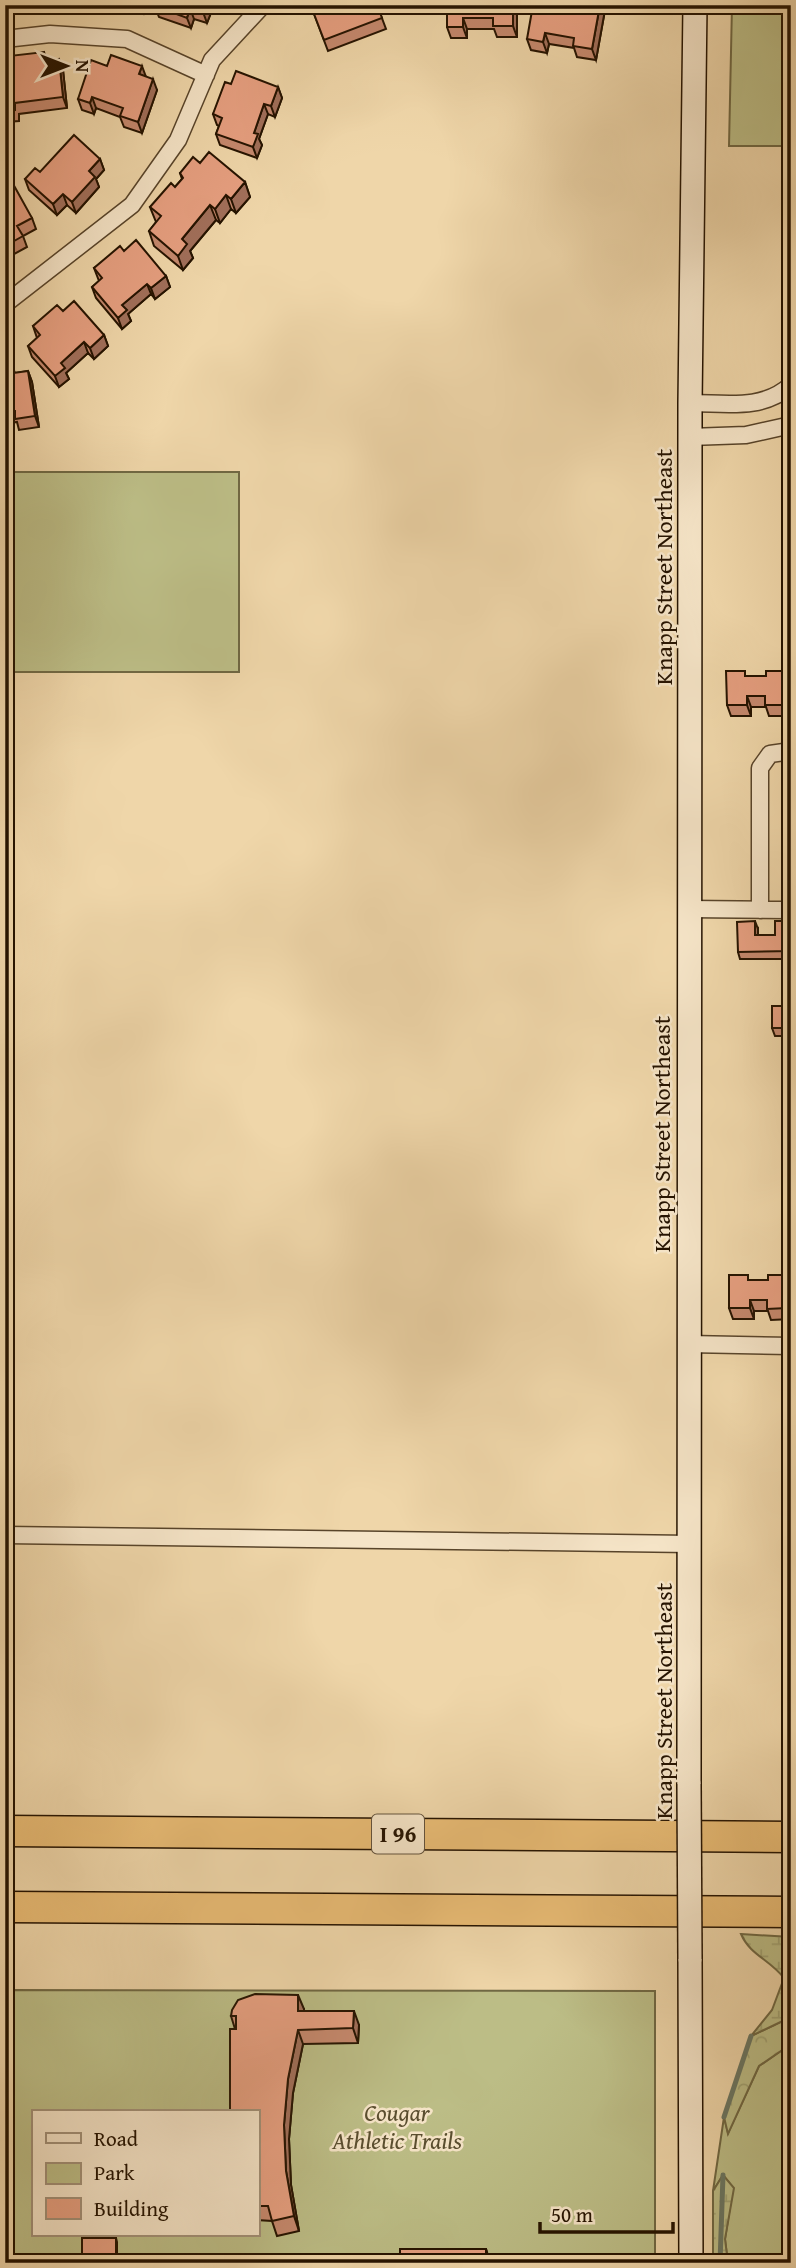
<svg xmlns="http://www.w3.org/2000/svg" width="796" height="2268" font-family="'Gentium Book Plus',serif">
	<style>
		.green { fill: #bcbd86; stroke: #706843; stroke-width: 2; fill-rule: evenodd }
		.forest { fill: url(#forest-crowns); stroke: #706843; stroke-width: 2 }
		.wetland { fill: url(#wetland-marsh); stroke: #706843; stroke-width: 2 }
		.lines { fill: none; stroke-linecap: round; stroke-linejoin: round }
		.stream { stroke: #6b7763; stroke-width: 5 }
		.street-casing { stroke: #58442a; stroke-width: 19 }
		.secondary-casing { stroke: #251300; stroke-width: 26 }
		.highway-casing { stroke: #251300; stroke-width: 33 }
		.street { stroke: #f5e4c7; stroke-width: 16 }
		.secondary { stroke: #f5e4c7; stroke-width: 23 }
		.highway { stroke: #e8bb74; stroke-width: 30 }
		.secondary-bridge-casing { stroke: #251300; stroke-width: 26; stroke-linecap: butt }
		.secondary-bridge { stroke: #f5e4c7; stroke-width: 23 }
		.wall { fill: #c6896e; stroke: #251300; stroke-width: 2 }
		.shaded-wall { fill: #a16f5a; stroke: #251300; stroke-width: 2 }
		.building { fill: #e69f80; stroke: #251300; stroke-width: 2 }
		.labels { text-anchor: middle; stroke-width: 5; stroke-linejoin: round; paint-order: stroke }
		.shield { fill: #f5e4c7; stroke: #63523c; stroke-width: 2 }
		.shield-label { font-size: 23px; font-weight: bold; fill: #251300 }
		.street-label { font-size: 24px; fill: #251300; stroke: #f5e4c7 }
		.park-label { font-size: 24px; font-style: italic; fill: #5a4e2f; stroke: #f5e4c7 }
	</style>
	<defs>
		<pattern id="forest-crowns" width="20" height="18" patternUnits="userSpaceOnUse" patternTransform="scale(1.75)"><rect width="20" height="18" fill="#bcbd86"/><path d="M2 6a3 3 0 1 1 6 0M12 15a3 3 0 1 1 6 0" fill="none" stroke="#a1a272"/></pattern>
		<pattern id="wetland-marsh" width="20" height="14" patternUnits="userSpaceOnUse" patternTransform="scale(1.75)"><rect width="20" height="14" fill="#bcbd86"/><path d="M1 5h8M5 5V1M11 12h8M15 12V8" fill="none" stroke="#a1a272"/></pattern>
	</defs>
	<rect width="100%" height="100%" fill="#efd6a9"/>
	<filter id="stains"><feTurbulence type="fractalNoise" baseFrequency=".00286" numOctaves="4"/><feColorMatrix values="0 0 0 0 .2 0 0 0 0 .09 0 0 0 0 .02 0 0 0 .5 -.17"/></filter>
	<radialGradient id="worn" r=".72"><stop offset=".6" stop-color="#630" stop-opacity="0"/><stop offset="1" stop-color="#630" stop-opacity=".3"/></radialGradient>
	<path class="green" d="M 732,5 L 791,5 L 791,146 L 729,146 Z
		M 5,472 L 239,472 L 239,672 L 5,672 Z
		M 5,1990 L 655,1991 L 655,2263 L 5,2263 ZM 33,2112 L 257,2112 L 257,2235 L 33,2235 Z
		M 791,2044 L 791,2263 L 728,2263 L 725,2239 L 733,2188 L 723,2175 L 713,2191 L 724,2117 L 728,2133 L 759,2066 Z"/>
	<path class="forest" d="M 791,2017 L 791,2044 L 759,2066 L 728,2134 L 724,2117 L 751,2036 Z"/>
	<path class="wetland" d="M 741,1934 L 791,1937 L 791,2017 L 751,2036 L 772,2010 L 784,1978 C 769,1959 750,1955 741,1934 Z
		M 723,2175 L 734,2188 L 725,2239 L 728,2263 L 713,2263 L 713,2191 Z"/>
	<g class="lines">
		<path class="stream" d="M 724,2117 L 751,2036
			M 720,2263 L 723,2175"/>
		<g class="street-casing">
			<path id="street" d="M 5,39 L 50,34 L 127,39 L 206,75
				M 5,304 L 132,205 L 178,140 L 212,60 L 263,5
				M 690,403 C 726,403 762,411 791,385
				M 690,437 L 746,435 L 791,425
				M 689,909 L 791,910
				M 760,910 L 760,768 L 770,754 L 791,751
				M 688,1344 L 791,1346
				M 5,1535 L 690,1544"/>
		</g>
		<g class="secondary-casing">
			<path id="secondary" d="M 689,1784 L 690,403 L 695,5
				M 690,1959 L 691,2263"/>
		</g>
		<g class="highway-casing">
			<path id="highway" d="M 5,1831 L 791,1837
				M 5,1907 L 791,1912"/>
		</g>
		<use href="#street" class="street"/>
		<use href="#secondary" class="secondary"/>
		<use href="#highway" class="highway"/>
		<g class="secondary-bridge-casing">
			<path id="secondary-bridge" d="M 689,1784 L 690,1959"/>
		</g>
		<use href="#secondary-bridge" class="secondary-bridge"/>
	</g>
	<path class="wall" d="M 126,5 L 147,5 L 144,13 L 127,7 Z
		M 151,5 L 214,5 L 207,23 L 194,19 L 191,28 L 159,17 L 155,7 Z
		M 377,5 L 386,29 L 328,51 L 311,6 Z
		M 447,5 L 517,5 L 517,37 L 497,37 L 494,29 L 467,29 L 467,38 L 451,38 L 447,27 Z
		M 605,10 L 596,60 L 577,57 L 574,48 L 549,44 L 547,53 L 531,50 L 527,39 Z
		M 44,52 L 47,61 L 63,70 L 67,108 L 19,114 L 19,121 L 6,122 L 5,119 L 5,67 L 11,67 Z
		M 107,66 L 145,76 L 157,90 L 142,133 L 124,127 L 120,117 L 96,108 L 94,114 L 82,110 L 78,99 Z
		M 231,84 L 278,87 L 282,98 L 275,117 L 268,114 L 259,139 L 262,145 L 257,158 L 220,145 L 216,134 L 219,126 L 217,125 L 213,114 Z
		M 100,159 L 104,170 L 96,179 L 99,187 L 76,213 L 67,205 L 57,215 L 29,190 L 25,179 L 40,172 Z
		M 200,163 L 245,182 L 250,197 L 236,213 L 231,209 L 220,223 L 216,220 L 190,251 L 193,258 L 183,270 L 154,246 L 149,231 L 156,222 L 150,207 L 175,187 L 182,179 L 180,173 Z
		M 5,186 L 32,218 L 36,229 L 23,236 L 27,247 L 5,259 Z
		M 124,251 L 166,276 L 170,287 L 155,299 L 151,294 L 128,314 L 131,321 L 122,329 L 96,298 L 92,287 L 99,281 L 94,268 Z
		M 63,311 L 104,335 L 108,346 L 94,359 L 88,353 L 66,373 L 69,379 L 59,387 L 32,357 L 28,346 L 37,338 L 33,326 Z
		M 12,365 L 15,373 L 28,371 L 32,382 L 39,427 L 19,430 L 17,422 L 5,424 L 5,366 Z
		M 784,671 L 788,682 L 788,716 L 769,716 L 766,707 L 751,707 L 751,716 L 731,716 L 727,705 L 747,676 L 766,676 Z
		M 791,758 L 791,806 L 787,796 Z
		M 791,921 L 791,959 L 740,959 L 738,952 L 758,929 L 758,935 L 775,935 Z
		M 791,1006 L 791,1065 L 786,1064 L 783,1057 L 783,1036 L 775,1036 L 772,1028 Z
		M 787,1275 L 791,1285 L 791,1319 L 771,1320 L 768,1311 L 754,1311 L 754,1319 L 733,1319 L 729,1308 L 768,1280 Z
		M 304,2009 L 304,2011 L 359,2025 L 358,2043 L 303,2044 L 293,2093 L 289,2139 L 291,2185 L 299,2231 L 277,2236 L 272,2221 L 257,2220 L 257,2112 L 235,2029 L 231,2016 Z
		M 486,2249 L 488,2256 L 488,2263 L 400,2263 L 400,2261 Z"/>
	<path class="shaded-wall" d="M 141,5 L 147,5 L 144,13 Z
		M 206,5 L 214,5 L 207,23 L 203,12 Z
		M 513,5 L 517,5 L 517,37 L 513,26 Z
		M 600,5 L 603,5 L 605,10 L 596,60 L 592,49 Z
		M 190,8 L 194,19 L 191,28 L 187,18 Z
		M 463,18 L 467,29 L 467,38 L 463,27 Z
		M 545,33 L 549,44 L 547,53 L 543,42 Z
		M 59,59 L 63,70 L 67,108 L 63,97 Z
		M 142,66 L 146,77 L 139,74 Z
		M 153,79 L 157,90 L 142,133 L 138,122 Z
		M 278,87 L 282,98 L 275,117 L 271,106 Z
		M 92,97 L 96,108 L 94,114 L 90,103 Z
		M 264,104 L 268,114 L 259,139 L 262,145 L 257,158 L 253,147 L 254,133 Z
		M 100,159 L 104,170 L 96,179 L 99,187 L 76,213 L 72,202 L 89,171 Z
		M 245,182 L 250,197 L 236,213 L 231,199 Z
		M 63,194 L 67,205 L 57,215 L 53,204 Z
		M 226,195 L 231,209 L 220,223 L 215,209 Z
		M 210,205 L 216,220 L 190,251 L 193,258 L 183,270 L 178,256 L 182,239 Z
		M 166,276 L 170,287 L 155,299 L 151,288 Z
		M 147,284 L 151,294 L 128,314 L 131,321 L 122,329 L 118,318 L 122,305 Z
		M 104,335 L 108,346 L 94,359 L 90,348 Z
		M 84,342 L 88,353 L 66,373 L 69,379 L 59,387 L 55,376 L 61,363 Z
		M 28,371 L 32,382 L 39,427 L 35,416 Z
		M 784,671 L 788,682 L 788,716 L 784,705 Z
		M 747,696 L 751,707 L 751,716 L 747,705 Z
		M 755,921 L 758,929 L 758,942 L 755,935 Z
		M 787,1275 L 791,1285 L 791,1318 L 787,1308 Z
		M 750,1300 L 754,1311 L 754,1319 L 750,1308 Z
		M 298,1995 L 304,2009 L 304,2025 L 298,2011 Z
		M 354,2011 L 359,2025 L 358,2043 L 353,2028 Z
		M 298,2030 L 303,2044 L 293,2093 L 289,2139 L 291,2185 L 299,2231 L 294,2216 L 286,2171 L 284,2125 L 288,2079 Z
		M 116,2238 L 117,2242 L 117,2263 L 116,2263 Z
		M 486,2249 L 488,2256 L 488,2263 L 486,2263 Z"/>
	<path class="building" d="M 155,5 L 206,5 L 203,12 L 190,8 L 187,18 L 155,6 Z
		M 377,5 L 382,18 L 324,40 L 311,6 Z
		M 447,5 L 513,5 L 513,26 L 493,26 L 493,18 L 463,18 L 463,27 L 447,27 Z
		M 533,5 L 600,5 L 592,49 L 573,46 L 574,38 L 545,33 L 543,42 L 527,39 Z
		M 44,52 L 45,61 L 59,59 L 63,97 L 15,103 L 15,110 L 5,111 L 5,67 L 11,67 L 9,56 Z
		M 111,55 L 142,66 L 139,74 L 153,79 L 138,122 L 120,116 L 123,108 L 92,97 L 90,103 L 78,99 L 91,60 L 107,66 Z
		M 236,71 L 278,87 L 271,106 L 264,104 L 254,133 L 258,134 L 253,147 L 216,134 L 222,118 L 213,114 L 225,82 L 231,84 Z
		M 74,135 L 100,159 L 89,171 L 95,177 L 72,202 L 63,194 L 53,204 L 25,179 L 35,168 L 40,172 Z
		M 209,152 L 245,182 L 231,199 L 226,195 L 215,209 L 210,205 L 182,239 L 187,244 L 178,256 L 149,231 L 161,216 L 150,207 L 171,183 L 175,187 L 183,178 L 180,173 L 193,157 L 200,163 Z
		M 12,182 L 32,218 L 17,226 L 23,236 L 5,246 L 5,186 Z
		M 136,240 L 166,276 L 151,288 L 147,284 L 122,305 L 127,310 L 118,318 L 92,287 L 102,278 L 94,268 L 120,246 L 124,251 Z
		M 74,301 L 104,335 L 90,348 L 84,342 L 61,363 L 65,368 L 55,376 L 28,346 L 40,335 L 33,326 L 57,305 L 63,311 Z
		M 12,365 L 14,373 L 28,371 L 35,416 L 15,419 L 15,411 L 5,412 L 5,366 Z
		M 726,671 L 745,671 L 745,676 L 766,676 L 766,671 L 784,671 L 784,705 L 765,705 L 765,696 L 747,696 L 747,705 L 727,705 Z
		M 786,758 L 791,758 L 791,796 L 787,796 Z
		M 755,921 L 755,935 L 775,935 L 775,921 L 791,921 L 791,951 L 738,952 L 737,922 Z
		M 772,1006 L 791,1006 L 791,1057 L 783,1057 L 783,1028 L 772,1028 Z
		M 729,1275 L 748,1275 L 748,1280 L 768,1280 L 768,1275 L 787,1275 L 787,1308 L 767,1309 L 767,1300 L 750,1300 L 750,1308 L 729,1308 Z
		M 255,1994 L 298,1995 L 298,2011 L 354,2011 L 353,2028 L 298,2030 L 288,2079 L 284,2125 L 286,2171 L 294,2216 L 272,2221 L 268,2206 L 257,2206 L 257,2112 L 230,2112 L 230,2029 L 236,2029 L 236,2016 L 231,2016 L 232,2010 L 238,2000 Z
		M 82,2238 L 116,2238 L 116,2263 L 82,2263 Z
		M 400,2249 L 486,2249 L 486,2262 L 400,2261 Z"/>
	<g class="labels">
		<rect class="shield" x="372" y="1814.5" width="52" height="39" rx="5"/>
		<g class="shield-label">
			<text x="398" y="1842">I 96</text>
		</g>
		<g class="street-label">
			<text transform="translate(664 567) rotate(-90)" y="8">Knapp Street Northeast</text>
			<text transform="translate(662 1134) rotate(-90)" y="8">Knapp Street Northeast</text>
			<text transform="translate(664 1701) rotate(-90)" y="8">Knapp Street Northeast</text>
		</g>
		<g class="park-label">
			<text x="397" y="2121">Cougar<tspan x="397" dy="28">Athletic Trails</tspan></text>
		</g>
	</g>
	<rect width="796" height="2268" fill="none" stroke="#efd6a9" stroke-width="28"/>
	<rect x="7" y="7" width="782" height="2254" fill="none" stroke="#251300" stroke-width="3.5"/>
	<rect x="14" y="14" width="768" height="2240" fill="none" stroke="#251300" stroke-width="2"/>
	<rect x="32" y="2110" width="228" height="126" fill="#f5e4c7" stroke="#a29077" stroke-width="2"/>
	<rect x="46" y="2133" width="35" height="10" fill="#f5e4c7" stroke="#a29077" stroke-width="2"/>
	<text x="94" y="2146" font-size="21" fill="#251300">Road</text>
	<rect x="46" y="2163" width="35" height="21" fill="#bcbd86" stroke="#a29077" stroke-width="2"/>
	<text x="94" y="2180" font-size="21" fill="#251300">Park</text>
	<rect x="46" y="2198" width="35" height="21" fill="#e69f80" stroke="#a29077" stroke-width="2"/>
	<text x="94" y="2216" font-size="21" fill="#251300">Building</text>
	<g transform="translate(66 66) rotate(90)" stroke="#f5e4c7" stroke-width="5" paint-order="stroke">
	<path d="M0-5L12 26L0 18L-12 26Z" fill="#251300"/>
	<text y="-10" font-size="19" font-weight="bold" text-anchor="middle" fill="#251300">N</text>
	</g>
	<path d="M540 2222v10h133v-10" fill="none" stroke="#251300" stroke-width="3.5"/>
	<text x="551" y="2222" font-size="21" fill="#251300" stroke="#f5e4c7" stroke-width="5" paint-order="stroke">50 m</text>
	<rect width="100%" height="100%" filter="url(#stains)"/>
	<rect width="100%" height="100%" fill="url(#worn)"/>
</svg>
